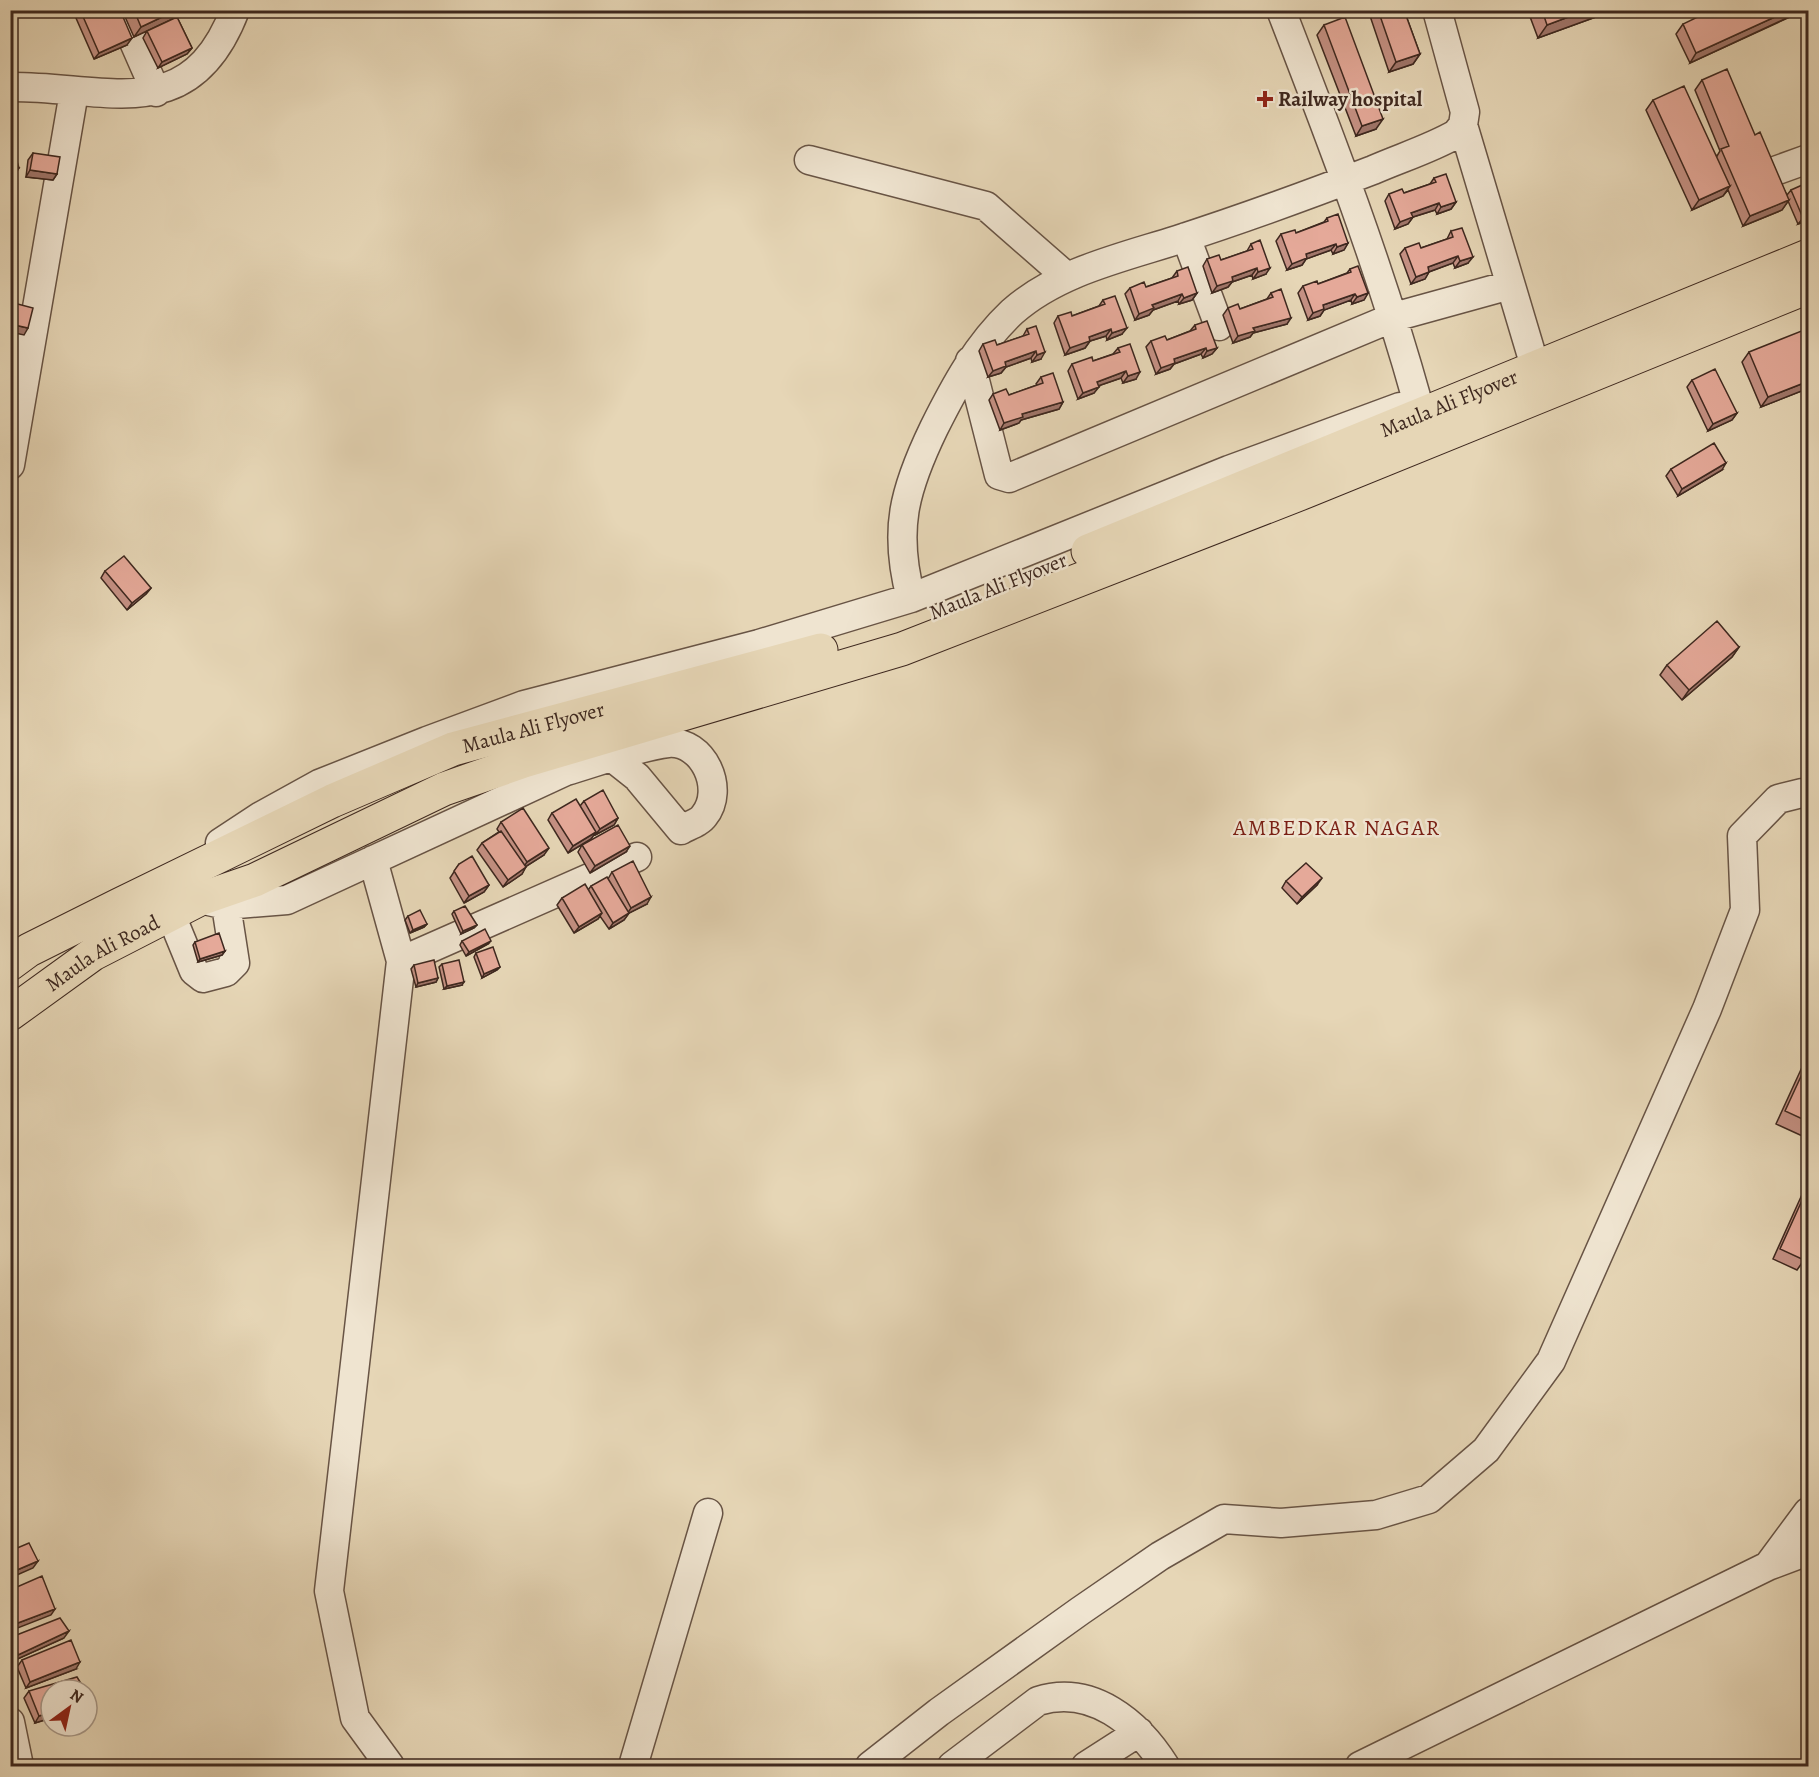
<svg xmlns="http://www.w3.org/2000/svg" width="1819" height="1777" font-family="Alegreya,serif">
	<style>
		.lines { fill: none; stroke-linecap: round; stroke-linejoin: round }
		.minor-casing { stroke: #685445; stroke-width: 31 }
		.major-casing { stroke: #3e281f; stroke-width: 35 }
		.minor { stroke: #efe4d0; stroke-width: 28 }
		.major { stroke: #e6d6b6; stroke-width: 33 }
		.rail-casing { stroke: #3e281f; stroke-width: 7 }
		.rail { stroke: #efe4d0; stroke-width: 4.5; stroke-dasharray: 14; stroke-linecap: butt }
		.wall { fill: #c59184; stroke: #3e281f; stroke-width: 1.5 }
		.shaded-wall { fill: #a0766b; stroke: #3e281f; stroke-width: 1.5 }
		.building { fill: #e5a999; stroke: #3e281f; stroke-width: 1.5 }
		.poi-dot { fill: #8f2418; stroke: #efe4d0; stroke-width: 2 }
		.labels { text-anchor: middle; stroke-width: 5; stroke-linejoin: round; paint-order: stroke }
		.poi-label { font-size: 21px; font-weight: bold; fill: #3e281f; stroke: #efe4d0; text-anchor: start }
		.street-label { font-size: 21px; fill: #3e281f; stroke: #efe4d0 }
		.neighbourhood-label { font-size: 22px; letter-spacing: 1.5px; fill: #7a1f14; stroke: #efe4d0 }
	</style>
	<rect width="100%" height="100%" fill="#e6d6b6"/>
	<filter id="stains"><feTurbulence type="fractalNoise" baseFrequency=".00333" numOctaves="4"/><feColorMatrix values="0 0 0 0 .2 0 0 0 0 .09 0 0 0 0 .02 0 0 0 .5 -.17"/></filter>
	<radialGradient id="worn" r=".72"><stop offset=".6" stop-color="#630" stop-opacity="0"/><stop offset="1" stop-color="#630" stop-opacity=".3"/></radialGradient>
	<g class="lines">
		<g class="minor-casing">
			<path id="minor" d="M 120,10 L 156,92
				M 1281,10 C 1331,139 1380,267 1417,400
				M 10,87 C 107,86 190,128 235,10
				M 1463,125 L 1531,353
				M 809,160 L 986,206 L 1067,277
				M 1772,172 L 1808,159
				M 1186,237 L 1219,326
				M 970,361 L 999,475 L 1009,478 L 1394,317 L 1510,285
				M 10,465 L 74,92
				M 911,598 C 893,530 904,490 934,428 C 955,386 977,345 1012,312 C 1057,272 1120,258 1177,240 C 1242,219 1308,195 1373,170 C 1400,158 1430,149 1456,134 L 1463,125 L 1465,112 L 1437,10
				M 220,843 L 261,816 L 319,784 L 427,741 L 524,705 L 759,644 L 911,598 L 1229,470 L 1400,407
				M 373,860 L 401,961 L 329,1591 L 355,1718 L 390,1766
				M 200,899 L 226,905 L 287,900 L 566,771 C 594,763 640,746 668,743 C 703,740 726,789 704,816 C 700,822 688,826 681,830 L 637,777 L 613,758
				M 171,915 L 194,971 L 203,978 L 226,972 L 235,963 L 226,905
				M 401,961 L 637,857
				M 1768,1566 L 1808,1512
				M 10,1722 L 19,1766
				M 633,1766 L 708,1513
				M 870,1766 L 939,1712 L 1080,1611 L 1160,1556 L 1224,1519 L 1281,1523 L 1376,1515 L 1429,1499 L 1486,1450 L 1551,1361 L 1707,1009 L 1745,910 L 1742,836 L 1778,799 L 1802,793
				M 952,1766 L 1038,1701 C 1092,1684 1138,1723 1165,1766
				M 1086,1766 L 1139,1732
				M 1360,1766 L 1768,1566 L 1808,1551"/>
		</g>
		<g class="major-casing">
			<g id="major">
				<path id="s1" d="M 1088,551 L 1808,256"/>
				<path id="s2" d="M 10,964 L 29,950 L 119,905 L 332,801 L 453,749 L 821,650"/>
				<path id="s3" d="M 10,1014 L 93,954 L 200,899 L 255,880 L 444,789 L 524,761 L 902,649 L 1307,491 L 1808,287"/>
			</g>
		</g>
		<use href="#minor" class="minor"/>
		<use href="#major" class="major"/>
		<g class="rail-casing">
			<path id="rail" d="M 1805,1766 L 1808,1765"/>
		</g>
		<use href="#rail" class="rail"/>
	</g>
	<path class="wall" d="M 122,10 L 184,10 L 181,15 L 177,17 L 192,48 L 187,54 L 158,68 L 143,38 L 147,31 L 172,19 L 134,37 Z
		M 1368,10 L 1404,10 L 1420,54 L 1413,64 L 1389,72 Z
		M 1532,10 L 1615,10 L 1538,38 L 1529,14 Z
		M 1803,11 L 1690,63 L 1676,34 L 1683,24 Z
		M 81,12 L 127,45 L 94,59 L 76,18 Z
		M 1324,25 L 1376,129 L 1356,136 L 1317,35 Z
		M 1702,80 L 1755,135 L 1787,195 L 1791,190 L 1809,220 L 1798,224 L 1788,201 L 1782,210 L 1743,226 L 1728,190 L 1723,196 L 1692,210 L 1646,110 L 1653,100 L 1717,156 L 1720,151 L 1695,90 Z
		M 33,153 L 57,174 L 53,180 L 26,177 L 28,160 Z
		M 1434,178 L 1456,202 L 1451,209 L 1437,214 L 1435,210 L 1413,217 L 1408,224 L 1395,229 L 1385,201 L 1389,194 L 1404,193 L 1430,184 Z
		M 1327,218 L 1348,243 L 1344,250 L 1333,254 L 1331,250 L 1306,259 L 1302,265 L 1287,270 L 1276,241 L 1281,234 L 1296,233 L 1324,222 Z
		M 1451,231 L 1468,263 L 1455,268 L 1453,263 L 1429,272 L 1425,279 L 1411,284 L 1400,254 L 1405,248 L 1421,248 L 1447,239 Z
		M 1251,244 L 1266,274 L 1253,279 L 1252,275 L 1232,282 L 1228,287 L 1212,293 L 1203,266 L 1207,259 L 1221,260 L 1247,251 Z
		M 1350,269 L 1368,293 L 1364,300 L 1352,304 L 1351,300 L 1324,310 L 1320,316 L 1308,320 L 1298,293 L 1303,286 L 1318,284 L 1347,273 Z
		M 1177,271 L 1197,293 L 1192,300 L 1179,304 L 1178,301 L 1153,310 L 1149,315 L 1135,320 L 1125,294 L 1130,288 L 1146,287 L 1172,278 Z
		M 1271,293 L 1287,324 L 1253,333 L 1250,337 L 1233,343 L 1223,315 L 1228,308 L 1240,309 L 1267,299 Z
		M 1103,300 L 1122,334 L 1107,340 L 1106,336 L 1090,341 L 1085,348 L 1065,355 L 1054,323 L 1058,316 L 1072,316 L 1099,306 Z
		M 1195,325 L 1217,348 L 1212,354 L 1203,358 L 1201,354 L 1174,364 L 1170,369 L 1156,374 L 1146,347 L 1151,341 L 1167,340 L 1190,331 Z
		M 1027,329 L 1041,359 L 1032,362 L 1031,358 L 1006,367 L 1001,373 L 988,377 L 979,351 L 983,344 L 997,345 L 1023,336 Z
		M 1118,348 L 1136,379 L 1123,383 L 1121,378 L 1098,386 L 1094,393 L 1078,399 L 1068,371 L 1072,364 L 1093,361 L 1113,354 Z
		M 1749,352 L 1809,388 L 1761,407 L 1742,362 Z
		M 1041,377 L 1063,402 L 1059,409 L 1021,420 L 1019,423 L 1000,430 L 989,400 L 993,394 L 1009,395 L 1037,385 L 1036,384 Z
		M 1692,380 L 1737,413 L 1732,420 L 1708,431 L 1687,387 Z
		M 1671,469 L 1722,470 L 1678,496 L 1666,476 Z
		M 105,571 L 151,588 L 146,594 L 127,610 L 101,578 Z
		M 1739,647 L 1732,657 L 1682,700 L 1660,675 L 1667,665 Z
		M 584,801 L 618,818 L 614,825 L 595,835 L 594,834 L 591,839 L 568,853 L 548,820 L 552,813 L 580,806 Z
		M 501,822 L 544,855 L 526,866 L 522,874 L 503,887 L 477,850 L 482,843 L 499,832 L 497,829 Z
		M 582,845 L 626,852 L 590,873 L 578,852 Z
		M 459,864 L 489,885 L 484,892 L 464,903 L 450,878 Z
		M 612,872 L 647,904 L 629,913 L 624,920 L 609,929 L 600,916 L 598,919 L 574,933 L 557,905 L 562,898 L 588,890 L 591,886 L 608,879 Z
		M 1286,881 L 1317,885 L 1297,904 L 1282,888 Z
		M 454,911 L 477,925 L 474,928 L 461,934 L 452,914 Z
		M 408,916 L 427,924 L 424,927 L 410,933 L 405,920 Z
		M 462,941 L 488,944 L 466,956 L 460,945 Z
		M 195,942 L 225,951 L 222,955 L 198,962 L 193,945 Z
		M 476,953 L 500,967 L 497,970 L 482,978 L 474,957 Z
		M 442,964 L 462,985 L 444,989 L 439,967 Z
		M 414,965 L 438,978 L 436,982 L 416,987 L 411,969 Z
		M 1809,1052 L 1809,1139 L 1776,1124 Z
		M 1809,1179 L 1809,1251 L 1804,1260 L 1797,1270 L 1773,1259 Z
		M 14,1636 L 64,1638 L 13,1661 L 10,1641 Z
		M 22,1660 L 76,1669 L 26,1688 L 17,1667 Z
		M 29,1691 L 51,1718 L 35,1723 L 24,1698 Z"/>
	<path class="shaded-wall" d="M 177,10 L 184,10 L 181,15 L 134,37 L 141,27 Z
		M 1315,10 L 1323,10 L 1312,14 Z
		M 1587,10 L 1615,10 L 1538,38 L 1547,25 Z
		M 1790,10 L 1804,10 L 1690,63 L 1696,53 Z
		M 132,38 L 127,45 L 94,59 L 99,53 Z
		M 192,48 L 187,54 L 158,68 L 162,62 Z
		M 1420,54 L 1413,64 L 1389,72 L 1396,62 Z
		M 1383,119 L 1376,129 L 1356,136 L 1362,126 Z
		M 19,168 L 15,175 L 10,176 L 10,170 Z
		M 30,170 L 57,174 L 53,180 L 26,177 Z
		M 1730,186 L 1723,196 L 1692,210 L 1699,200 Z
		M 1789,200 L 1782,210 L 1743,226 L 1750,216 Z
		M 1456,202 L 1451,209 L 1437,214 L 1441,207 Z
		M 1439,203 L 1435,210 L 1413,217 L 1408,224 L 1395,229 L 1400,222 L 1411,213 Z
		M 1809,215 L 1809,220 L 1798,224 L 1803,218 Z
		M 1348,243 L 1344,250 L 1333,254 L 1337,247 Z
		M 1336,244 L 1331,250 L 1306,259 L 1302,265 L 1287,270 L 1292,264 L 1306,254 Z
		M 1458,256 L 1453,263 L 1423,274 L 1428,267 Z
		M 1473,257 L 1468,263 L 1455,268 L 1460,261 Z
		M 1257,268 L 1252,275 L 1232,282 L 1228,287 L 1212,293 L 1217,286 L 1232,277 Z
		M 1270,268 L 1266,274 L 1253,279 L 1258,272 Z
		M 1429,272 L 1425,279 L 1411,284 L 1416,277 Z
		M 1197,293 L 1192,300 L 1179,304 L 1184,298 Z
		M 1368,293 L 1364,300 L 1352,304 L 1357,297 Z
		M 1182,294 L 1178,301 L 1153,310 L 1149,315 L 1135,320 L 1139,314 L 1152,305 Z
		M 1355,294 L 1351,300 L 1324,310 L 1320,316 L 1308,320 L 1313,313 L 1323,305 Z
		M 1291,318 L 1287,324 L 1253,333 L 1250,337 L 1233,343 L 1238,336 L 1253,328 Z
		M 10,324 L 28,328 L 24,335 L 10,332 Z
		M 1127,328 L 1122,334 L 1107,340 L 1112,333 Z
		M 1111,329 L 1106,336 L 1090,341 L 1085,348 L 1065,355 L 1070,348 L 1089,337 Z
		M 1206,348 L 1201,354 L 1174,364 L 1170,369 L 1156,374 L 1161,368 L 1174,359 Z
		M 1217,348 L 1212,354 L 1203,358 L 1207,351 Z
		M 1036,351 L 1031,358 L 1006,367 L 1001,373 L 988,377 L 993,371 L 1005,362 Z
		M 1045,352 L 1041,359 L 1032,362 L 1037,355 Z
		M 1126,371 L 1121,378 L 1092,388 L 1097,382 Z
		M 1140,372 L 1136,379 L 1123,383 L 1128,376 Z
		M 1809,381 L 1809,388 L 1761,407 L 1768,397 Z
		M 1099,387 L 1094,393 L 1078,399 L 1083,393 Z
		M 1063,402 L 1059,409 L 1021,420 L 1019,423 L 1000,430 L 1004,423 L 1022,414 Z
		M 1737,413 L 1732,420 L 1708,431 L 1713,424 Z
		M 1726,463 L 1722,470 L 1678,496 L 1682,489 Z
		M 151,588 L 146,594 L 127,610 L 132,603 Z
		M 1739,647 L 1732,657 L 1682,700 L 1689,690 Z
		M 618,818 L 614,825 L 595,835 L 600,829 Z
		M 596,832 L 591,839 L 568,853 L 573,846 Z
		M 630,846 L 626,852 L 590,873 L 595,866 Z
		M 549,848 L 544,855 L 522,869 L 527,862 Z
		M 526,867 L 522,874 L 503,887 L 508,880 Z
		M 1322,878 L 1317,885 L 1297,904 L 1302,897 Z
		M 489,885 L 484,892 L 464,903 L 469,896 Z
		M 651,897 L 647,904 L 629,913 L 624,920 L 609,929 L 613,923 L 627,914 L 631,908 Z
		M 602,913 L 598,919 L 574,933 L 579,927 Z
		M 427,924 L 424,927 L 410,933 L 413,930 Z
		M 477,925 L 474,928 L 461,934 L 463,931 Z
		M 491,941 L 488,944 L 466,956 L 469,952 Z
		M 225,951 L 222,955 L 198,962 L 200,959 Z
		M 500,967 L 497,970 L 482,978 L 484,974 Z
		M 438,978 L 436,982 L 416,987 L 418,983 Z
		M 464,982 L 462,985 L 444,989 L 447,986 Z
		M 38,1561 L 33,1568 L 10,1578 L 10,1573 Z
		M 55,1609 L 51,1615 L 10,1631 L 10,1626 Z
		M 69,1631 L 64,1638 L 13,1661 L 18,1655 Z
		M 80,1662 L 76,1669 L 26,1688 L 30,1682 Z
		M 51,1712 L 51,1718 L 35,1723 L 39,1716 Z"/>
	<path class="building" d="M 84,10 L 120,10 L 132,38 L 99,53 L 81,12 Z
		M 134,10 L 177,10 L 141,27 Z
		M 1378,10 L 1404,10 L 1420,54 L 1396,62 Z
		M 1542,10 L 1587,10 L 1547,25 Z
		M 1712,10 L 1790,10 L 1696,53 L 1683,24 Z
		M 177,17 L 192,48 L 162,62 L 147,31 Z
		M 1345,17 L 1383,119 L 1362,126 L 1324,25 Z
		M 1727,69 L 1755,135 L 1760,132 L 1789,200 L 1750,216 L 1721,149 L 1729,146 L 1702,80 Z
		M 1684,86 L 1730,186 L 1699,200 L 1653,100 Z
		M 10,138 L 19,168 L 10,170 Z
		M 33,153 L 60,157 L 57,174 L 30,170 Z
		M 1446,174 L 1456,202 L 1441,207 L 1439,203 L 1411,213 L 1413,217 L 1400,222 L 1389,194 L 1402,189 L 1404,193 L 1436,182 L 1434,178 Z
		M 1809,182 L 1809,215 L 1803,218 L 1791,190 Z
		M 1338,214 L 1348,243 L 1337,247 L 1336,244 L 1306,254 L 1307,258 L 1292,264 L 1281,234 L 1295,230 L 1296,233 L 1328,221 L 1327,218 Z
		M 1462,228 L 1473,257 L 1460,261 L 1458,256 L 1428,267 L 1429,272 L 1416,277 L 1405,248 L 1419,243 L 1421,248 L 1453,237 L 1451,231 Z
		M 1260,240 L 1270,268 L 1258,272 L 1257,268 L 1232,277 L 1233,281 L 1217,286 L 1207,259 L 1219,255 L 1221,260 L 1253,249 L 1251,244 Z
		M 1358,266 L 1368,293 L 1357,297 L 1355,294 L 1323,305 L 1324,309 L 1313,313 L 1303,286 L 1317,281 L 1318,284 L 1351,272 L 1350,269 Z
		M 1188,267 L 1197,293 L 1184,298 L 1182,294 L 1152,305 L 1154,308 L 1139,314 L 1130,288 L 1144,282 L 1146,287 L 1178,276 L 1177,271 Z
		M 1281,289 L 1291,318 L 1253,328 L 1255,331 L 1238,336 L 1228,308 L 1238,304 L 1240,309 L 1273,297 L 1271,293 Z
		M 1115,296 L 1127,328 L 1112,333 L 1111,329 L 1089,337 L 1090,341 L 1070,348 L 1058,316 L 1071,312 L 1072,316 L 1105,304 L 1103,300 Z
		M 10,302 L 33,308 L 28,328 L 10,324 Z
		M 1207,321 L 1217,348 L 1207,351 L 1206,348 L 1174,359 L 1175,363 L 1161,368 L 1151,341 L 1165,336 L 1167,340 L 1196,329 L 1195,325 Z
		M 1036,326 L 1045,352 L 1037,355 L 1036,351 L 1005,362 L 1006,366 L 993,371 L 983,344 L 995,340 L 997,345 L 1029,334 L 1027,329 Z
		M 1809,328 L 1809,381 L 1768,397 L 1749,352 Z
		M 1130,344 L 1140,372 L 1128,376 L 1126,371 L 1097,382 L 1099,387 L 1083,393 L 1072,364 L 1092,357 L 1093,361 L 1120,352 L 1118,348 Z
		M 1715,369 L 1737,413 L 1713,424 L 1692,380 Z
		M 1053,373 L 1063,402 L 1022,414 L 1023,417 L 1004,423 L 993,394 L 1006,389 L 1009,395 L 1043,383 L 1041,377 Z
		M 1714,443 L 1726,463 L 1682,489 L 1671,469 Z
		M 124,556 L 151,588 L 132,603 L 105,571 Z
		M 1717,621 L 1739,647 L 1689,690 L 1667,665 Z
		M 603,790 L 618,818 L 600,829 L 584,801 Z
		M 576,799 L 596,832 L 573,846 L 552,813 Z
		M 523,808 L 549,848 L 527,862 L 501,822 Z
		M 618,825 L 630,846 L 595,866 L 582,845 Z
		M 501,831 L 526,867 L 508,880 L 482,843 Z
		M 472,856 L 489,885 L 469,896 L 454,871 L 459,864 Z
		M 633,861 L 651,897 L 631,908 L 612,872 Z
		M 1306,863 L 1322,878 L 1302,897 L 1286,881 Z
		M 607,877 L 629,913 L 613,923 L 591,886 Z
		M 585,884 L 602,913 L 579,927 L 562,898 Z
		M 465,906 L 477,925 L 463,931 L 454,911 Z
		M 420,910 L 427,924 L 413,930 L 408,916 Z
		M 485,929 L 491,941 L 469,952 L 462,941 Z
		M 219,933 L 225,951 L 200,959 L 195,942 Z
		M 493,947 L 500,967 L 484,974 L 476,953 Z
		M 434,960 L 438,978 L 418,983 L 414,965 Z
		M 459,960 L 464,982 L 447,986 L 442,964 Z
		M 1809,1059 L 1809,1122 L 1785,1111 Z
		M 1809,1185 L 1809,1251 L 1804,1260 L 1780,1249 Z
		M 10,1507 L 15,1517 L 10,1519 Z
		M 29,1543 L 38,1561 L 10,1573 L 10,1551 Z
		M 42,1576 L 55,1609 L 10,1626 L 10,1590 Z
		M 60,1618 L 69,1631 L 18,1655 L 14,1636 Z
		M 71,1640 L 80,1662 L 30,1682 L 22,1660 Z
		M 77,1677 L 85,1690 L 51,1690 L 51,1712 L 39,1716 L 29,1691 Z
		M 87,1694 L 90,1700 L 87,1702 Z"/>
	<path class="poi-dot" d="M1262 90h6v6h6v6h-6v6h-6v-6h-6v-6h6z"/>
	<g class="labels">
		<g class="poi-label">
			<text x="1278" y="106">Railway hospital</text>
		</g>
		<g class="street-label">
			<text dy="7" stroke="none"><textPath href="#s1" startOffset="390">Maula Ali Flyover</textPath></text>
			<text transform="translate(998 586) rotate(-22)" y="7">Maula Ali Flyover</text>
			<text dy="7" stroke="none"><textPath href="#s2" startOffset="576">Maula Ali Flyover</textPath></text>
			<text dy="7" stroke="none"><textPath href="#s3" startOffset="111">Maula Ali Road</textPath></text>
		</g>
		<g class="neighbourhood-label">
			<text x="1337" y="835">AMBEDKAR NAGAR</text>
		</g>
	</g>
	<rect width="1819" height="1777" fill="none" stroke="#e6d6b6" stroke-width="36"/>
	<rect x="12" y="12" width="1795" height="1753" fill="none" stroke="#3e281f" stroke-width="3"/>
	<rect x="18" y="18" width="1783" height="1741" fill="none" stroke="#3e281f" stroke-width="1.5"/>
	<g transform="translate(69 1708) rotate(33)"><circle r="28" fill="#efe4d0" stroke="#a89989" stroke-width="1.5"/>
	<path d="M0-4.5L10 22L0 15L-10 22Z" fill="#8f2418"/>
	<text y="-9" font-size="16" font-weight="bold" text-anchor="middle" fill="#3e281f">N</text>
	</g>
	<rect width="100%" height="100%" filter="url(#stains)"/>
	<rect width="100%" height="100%" fill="url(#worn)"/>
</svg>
